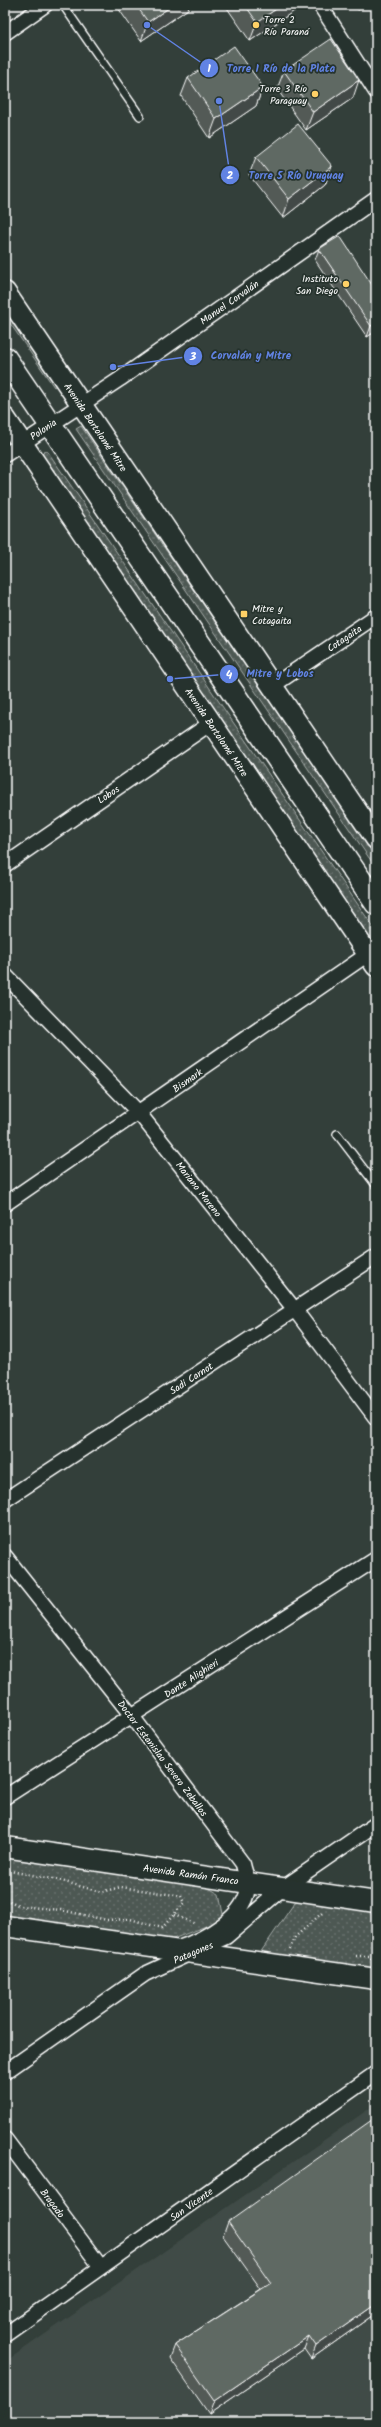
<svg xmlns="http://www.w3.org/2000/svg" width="381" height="2427" font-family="Kalam,sans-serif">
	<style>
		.built { fill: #404c47 }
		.green { fill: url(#green-dots); stroke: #a6aca9 }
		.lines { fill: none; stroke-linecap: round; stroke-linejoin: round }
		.lane-casing { stroke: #fff; stroke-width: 10 }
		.street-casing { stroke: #fff; stroke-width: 17 }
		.secondary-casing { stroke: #fff; stroke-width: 23 }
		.primary-casing { stroke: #fff; stroke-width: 25 }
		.path { stroke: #fff; stroke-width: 2.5; stroke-dasharray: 1 3; stroke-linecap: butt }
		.lane { stroke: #26332d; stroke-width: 7 }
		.street { stroke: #26332d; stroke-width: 14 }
		.secondary { stroke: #26332d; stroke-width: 20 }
		.primary { stroke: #26332d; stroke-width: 22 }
		.wall { fill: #525a56; stroke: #fff }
		.shaded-wall { fill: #424a46; stroke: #fff }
		.building { fill: #5f6964; stroke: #fff }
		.poi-dot { fill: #ffd166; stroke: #26332d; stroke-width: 1.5 }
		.labels { text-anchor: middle; stroke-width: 3.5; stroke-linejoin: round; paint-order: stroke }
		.poi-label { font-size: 10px; fill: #fff; stroke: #26332d; text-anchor: start }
		.street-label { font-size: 10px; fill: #fff; stroke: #26332d }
		.leader { fill: none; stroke: #6183e4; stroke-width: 1.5 }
		.callout-dot { fill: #6183e4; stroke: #26332d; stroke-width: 1.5 }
		.mark-label { font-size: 12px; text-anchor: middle; font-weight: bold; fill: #fff }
		.callout-label { font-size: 11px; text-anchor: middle; font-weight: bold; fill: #6183e4; stroke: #26332d; stroke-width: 3.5; stroke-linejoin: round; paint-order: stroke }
	</style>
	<defs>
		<pattern id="green-dots" width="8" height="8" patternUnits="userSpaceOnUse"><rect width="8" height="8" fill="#4d5853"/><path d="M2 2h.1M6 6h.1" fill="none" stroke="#68716d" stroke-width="1.8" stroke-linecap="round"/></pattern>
	</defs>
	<rect width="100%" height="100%" fill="#333f3a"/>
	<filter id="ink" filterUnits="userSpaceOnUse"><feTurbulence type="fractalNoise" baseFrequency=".025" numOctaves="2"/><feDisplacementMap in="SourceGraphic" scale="8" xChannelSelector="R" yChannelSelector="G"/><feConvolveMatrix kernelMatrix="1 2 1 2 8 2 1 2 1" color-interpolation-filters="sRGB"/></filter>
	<g filter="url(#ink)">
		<path class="built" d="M 376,2104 L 376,2422 L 5,2422 L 5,2362 Z"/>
		<path class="green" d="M 5,301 L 61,382 L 54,387 L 5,316 Z
			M 81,426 L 376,857 L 376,868 L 76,429 Z
			M 44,450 L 48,452 L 376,931 L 376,947 L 42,456 Z
			M 5,1855 L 205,1886 L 219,1894 L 223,1914 L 216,1922 L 168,1941 L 5,1918 Z
			M 303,1899 L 376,1910 L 376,1971 L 258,1956 L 295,1902 Z"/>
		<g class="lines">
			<g class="lane-casing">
				<path id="lane" d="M 63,5 L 140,116
					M 337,1134 L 376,1185"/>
			</g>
			<g class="street-casing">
				<path id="street" d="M 320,5 L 376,92
					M 5,33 L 45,5
					M 5,455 L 120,379 L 376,199
					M 271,687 L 376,616
					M 5,865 L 211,723
					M 5,975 L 139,1113 L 295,1310 L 376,1418
					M 5,1204 L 368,954
					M 5,1500 L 376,1256
					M 5,1556 L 132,1716 L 243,1864 C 244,1870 247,1876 248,1882 C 250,1916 203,1940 176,1949
					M 5,1797 L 376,1559
					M 5,2072 L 145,1974 L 226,1937 L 283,1888 L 376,1824
					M 5,2139 L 101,2267
					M 5,2335 L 376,2073"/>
			</g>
			<g class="secondary-casing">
				<path id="secondary" d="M 5,292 L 376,839
					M 5,418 L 376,966
					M 5,1847 L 376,1902
					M 5,1926 L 376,1979"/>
			</g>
			<g class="primary-casing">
				<path id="primary" d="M 5,358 L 376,903"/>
			</g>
			<path class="path" d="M 5,1870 L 58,1880 L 101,1892 L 121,1887 L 181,1896 L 184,1903 L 162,1928 L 130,1919 L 107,1920 L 61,1910 L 20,1906 L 5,1899
				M 174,1915 L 196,1924
				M 290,1949 L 295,1937 L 322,1913
				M 356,1956 L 370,1956 L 372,1959"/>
			<use href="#lane" class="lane"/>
			<use href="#street" class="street"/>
			<use href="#secondary" class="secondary"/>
			<use href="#primary" class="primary"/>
		</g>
		<path class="wall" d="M 116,5 L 189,5 L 188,9 L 141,41 Z
			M 225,5 L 298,5 L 297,9 L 250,41 Z
			M 355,5 L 365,5 L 358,10 Z
			M 284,71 L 353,98 L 306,130 L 277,89 Z
			M 188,78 L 263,87 L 256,106 L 209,138 L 181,96 Z
			M 256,157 L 332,166 L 325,185 L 283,218 L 249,175 Z
			M 319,249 L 376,331 L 367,337 L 315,260 Z
			M 228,2222 L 376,2313 L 311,2359 L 304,2349 L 209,2414 L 170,2358 L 175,2345 L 261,2289 L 223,2236 Z"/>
		<path class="shaded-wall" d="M 173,5 L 189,5 L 188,9 L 141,41 L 148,22 Z
			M 282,5 L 298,5 L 297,9 L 250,41 L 257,22 Z
			M 360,5 L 365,5 L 358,10 Z
			M 359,80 L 353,98 L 306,130 L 313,112 Z
			M 263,87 L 256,106 L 209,138 L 216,119 Z
			M 332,166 L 325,185 L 283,218 L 289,199 Z
			M 376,323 L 376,331 L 367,337 L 371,326 Z
			M 376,2304 L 376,2313 L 311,2359 L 316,2346 Z
			M 309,2336 L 304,2349 L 209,2414 L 214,2401 Z"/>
		<path class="building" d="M 136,5 L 173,5 L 148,22 Z
			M 245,5 L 282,5 L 257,22 Z
			M 331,39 L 359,80 L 313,112 L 284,71 Z
			M 234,46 L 263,87 L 216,119 L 188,78 Z
			M 298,124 L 332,166 L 289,199 L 256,157 Z
			M 340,236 L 376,291 L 376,323 L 371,326 L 319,249 Z
			M 376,2117 L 376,2304 L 316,2346 L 309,2336 L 214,2401 L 175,2345 L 271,2283 L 228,2222 Z"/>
	</g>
	<g class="poi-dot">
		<circle cx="256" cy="25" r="4"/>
		<circle cx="315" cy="94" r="4"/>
		<circle cx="346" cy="284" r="4"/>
		<rect x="240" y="610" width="8" height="8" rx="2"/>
	</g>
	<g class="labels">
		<g class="poi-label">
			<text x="264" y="23">Torre 2<tspan x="264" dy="12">Río Paraná</tspan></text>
			<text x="307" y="92" text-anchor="end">Torre 3 Río<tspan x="307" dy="12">Paraguay</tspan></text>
			<text x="338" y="282" text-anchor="end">Instituto<tspan x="338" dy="12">San Diego</tspan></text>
			<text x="252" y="612">Mitre y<tspan x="252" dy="12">Cotagaita</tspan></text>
		</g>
		<g class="street-label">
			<text transform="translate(229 302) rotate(-35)" y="4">Manuel Corvalán</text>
			<text transform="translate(96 427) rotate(56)" y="4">Avenida Bartolomé Mitre</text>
			<text transform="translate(43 429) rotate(-34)" y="4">Polonia</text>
			<text transform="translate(344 638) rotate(-34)" y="4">Cotagaita</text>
			<text transform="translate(217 732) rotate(56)" y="4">Avenida Bartolomé Mitre</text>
			<text transform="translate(108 794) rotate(-34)" y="4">Lobos</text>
			<text transform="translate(187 1080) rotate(-35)" y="4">Bismark</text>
			<text transform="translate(199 1189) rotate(52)" y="4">Mariano Moreno</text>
			<text transform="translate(191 1378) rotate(-33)" y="4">Sadi Carnot</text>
			<text transform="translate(191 1678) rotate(-33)" y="4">Dante Alighieri</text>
			<text transform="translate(163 1758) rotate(53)" y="4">Doctor Estanislao Severo Zeballos</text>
			<text transform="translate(191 1874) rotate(8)" y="4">Avenida Ramón Franco</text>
			<text transform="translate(193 1952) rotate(-23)" y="4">Patagones</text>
			<text transform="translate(53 2203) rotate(53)" y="4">Bragado</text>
			<text transform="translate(191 2204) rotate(-35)" y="4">San Vicente</text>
		</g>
	</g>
	<path class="leader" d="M147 25L209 68M219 101L230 175M113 367L193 356M170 679L229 674"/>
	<g class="callout-dot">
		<circle cx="147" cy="25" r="4"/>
		<circle cx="219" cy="101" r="4"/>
		<circle cx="113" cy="367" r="4"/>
		<circle cx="170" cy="679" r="4"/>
		<circle cx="209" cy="68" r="10"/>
		<circle cx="230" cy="175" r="10"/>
		<circle cx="193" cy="356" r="10"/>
		<circle cx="229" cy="674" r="10"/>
	</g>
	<g class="mark-label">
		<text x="209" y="72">1</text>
		<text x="230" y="179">2</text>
		<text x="193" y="360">3</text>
		<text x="229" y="678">4</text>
	</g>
	<g class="callout-label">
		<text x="281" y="72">Torre 1 Río de la Plata</text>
		<text x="296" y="179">Torre 5 Río Uruguay</text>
		<text x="251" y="359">Corvalán y Mitre</text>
		<text x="280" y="677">Mitre y Lobos</text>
	</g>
	<rect width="381" height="2427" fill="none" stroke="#26332d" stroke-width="20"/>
	<rect x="10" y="10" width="361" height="2407" fill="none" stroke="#fff" stroke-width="1.5" filter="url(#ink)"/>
</svg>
